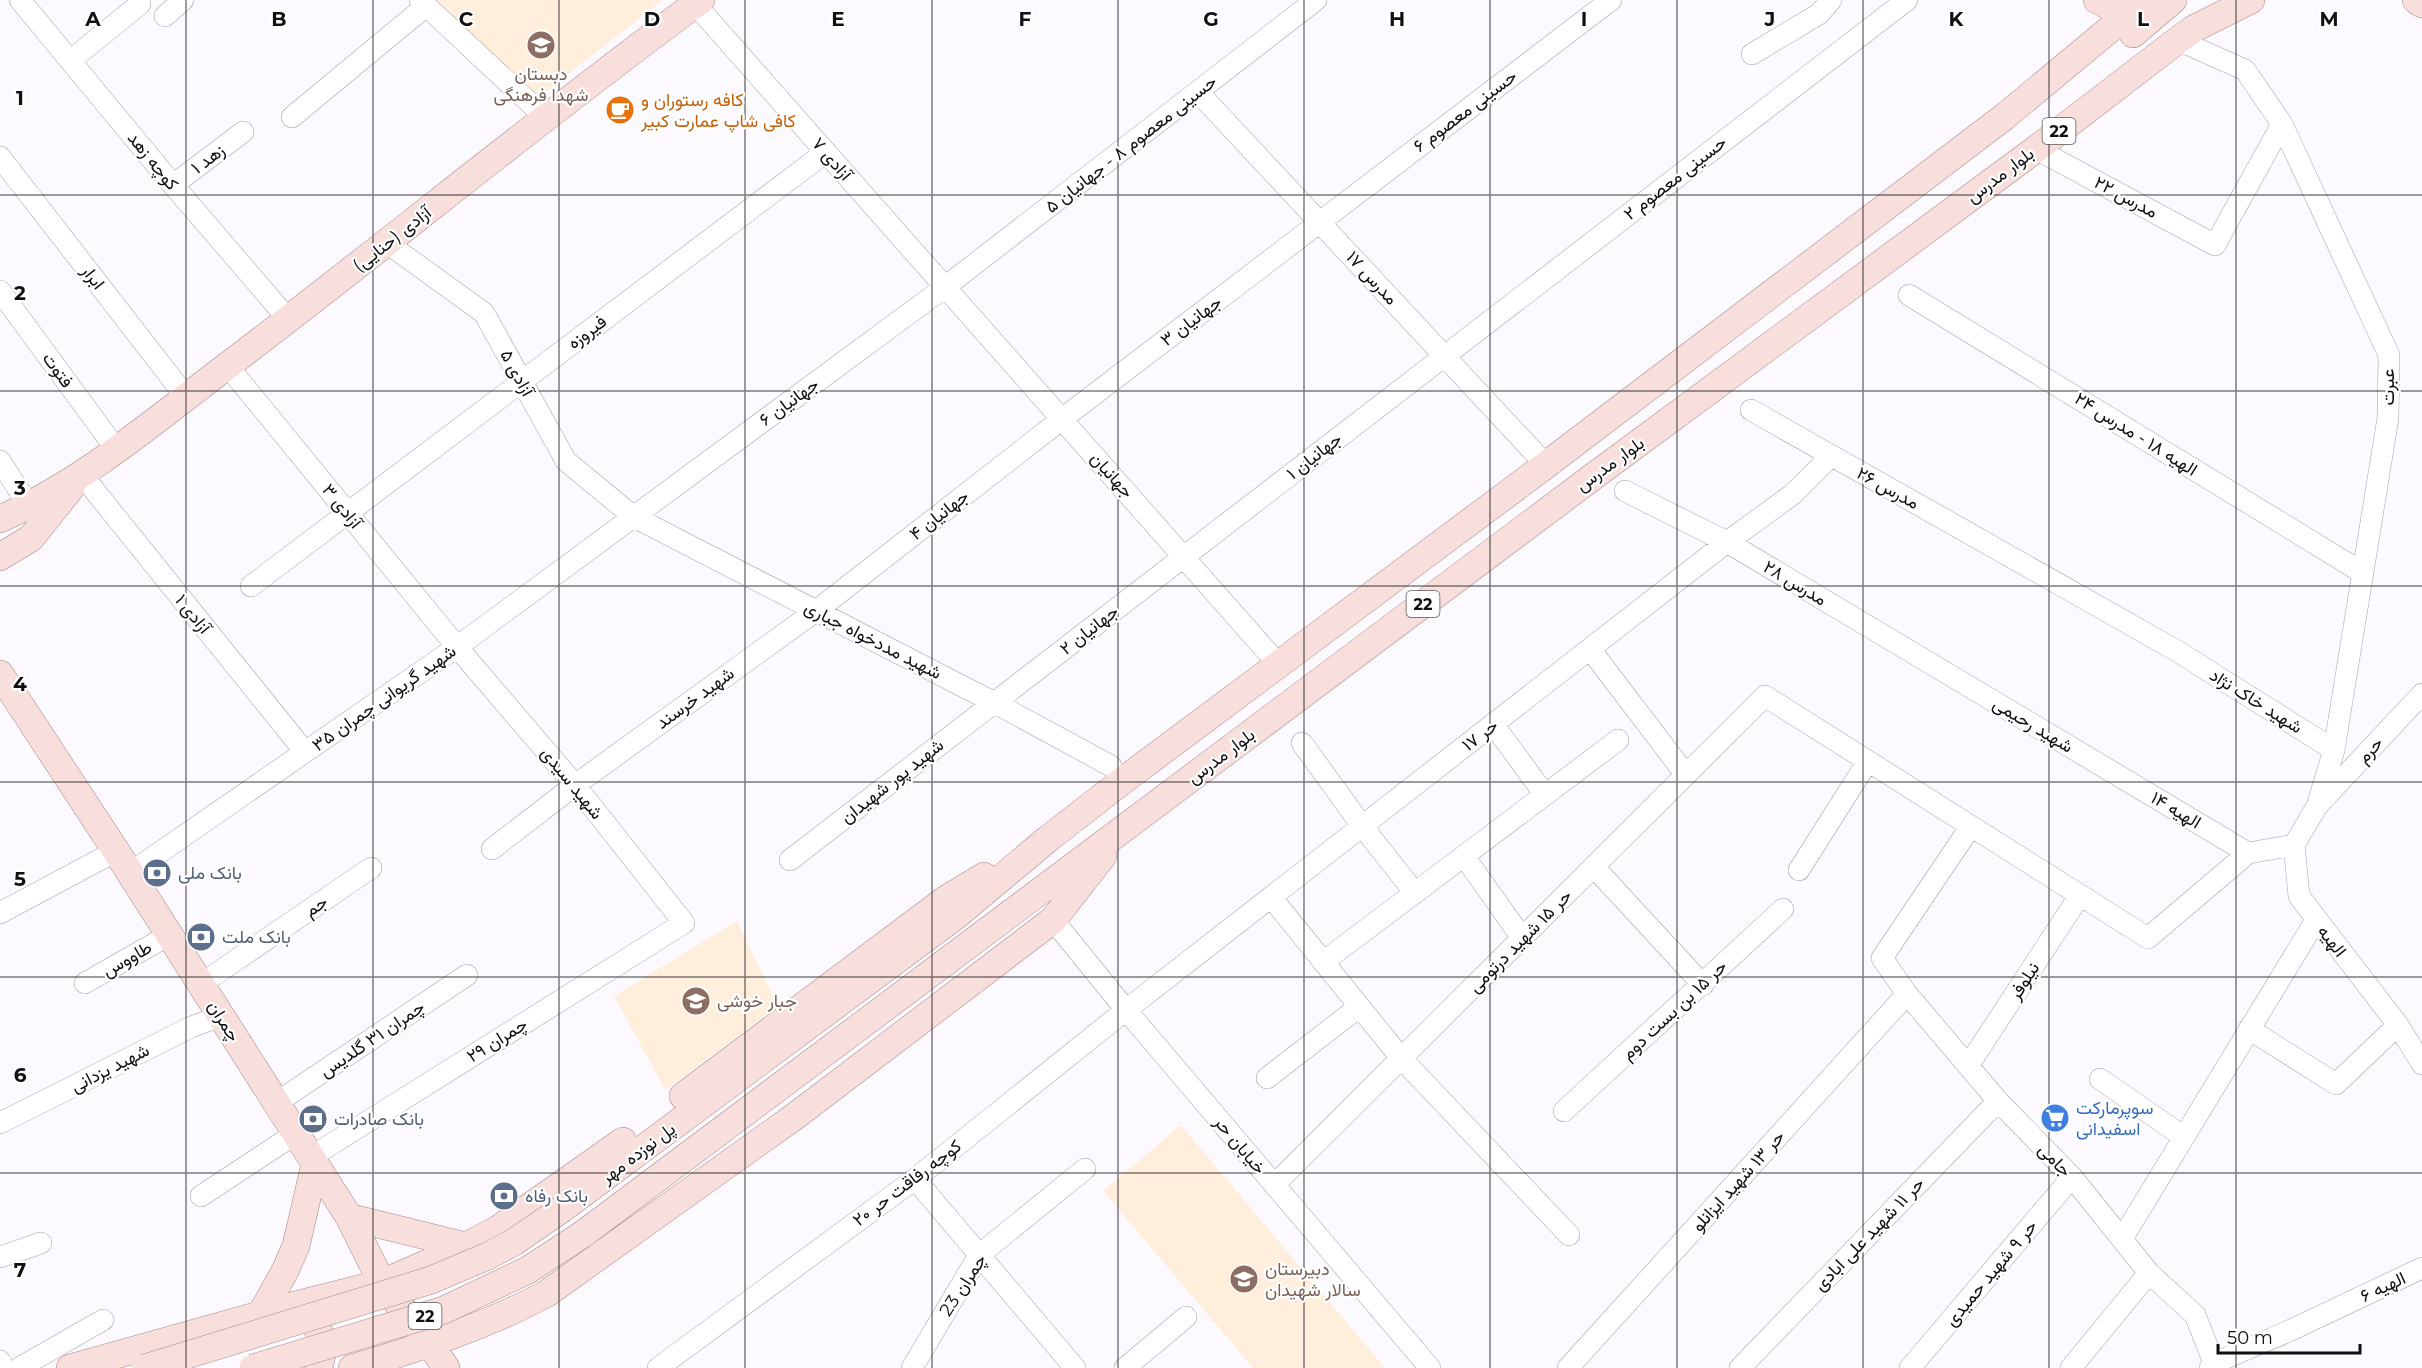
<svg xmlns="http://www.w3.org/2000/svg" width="2422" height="1368" font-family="Montserrat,Vazirmatn,sans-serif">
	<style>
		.commercial { fill: #ffeedc }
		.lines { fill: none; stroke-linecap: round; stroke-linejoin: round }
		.minor-casing { stroke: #a3a1a6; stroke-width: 22 }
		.major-casing { stroke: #a58985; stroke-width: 28 }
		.minor { stroke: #fff; stroke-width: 21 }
		.major { stroke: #f9dfdc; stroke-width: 27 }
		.major-bridge-casing { stroke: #a58985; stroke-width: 28; stroke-linecap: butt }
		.major-bridge { stroke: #f9dfdc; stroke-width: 27 }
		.grid { fill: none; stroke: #100f11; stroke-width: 1.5; stroke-opacity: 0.55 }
		.labels { text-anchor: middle; stroke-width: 4.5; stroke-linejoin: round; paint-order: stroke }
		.shield { fill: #fff; stroke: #585758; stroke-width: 1.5 }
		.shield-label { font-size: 16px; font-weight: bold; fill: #100f11 }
		.education-label { font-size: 18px; fill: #785e54; stroke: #fff; text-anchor: start }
		.food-label { font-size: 18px; fill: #c56008; stroke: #fff; text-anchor: start }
		.street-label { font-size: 18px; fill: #100f11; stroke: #fff }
		.service-label { font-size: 18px; fill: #4e5e75; stroke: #fff; text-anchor: start }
		.shop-label { font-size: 18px; fill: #366cbe; stroke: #fff; text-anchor: start }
		.grid-label { font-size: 20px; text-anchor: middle; font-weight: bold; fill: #100f11; stroke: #fff; stroke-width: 4.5; stroke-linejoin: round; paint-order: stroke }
	</style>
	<rect width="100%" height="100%" fill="#fcfaff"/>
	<path class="commercial" d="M 430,0 L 663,0 L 548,90 L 527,92 Z
		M 737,921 L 778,1006 L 665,1090 L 614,996 Z
		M 1181,1125 L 1385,1368 L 1253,1368 L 1103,1191 Z"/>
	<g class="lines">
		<g class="minor-casing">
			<path id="minor" d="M 20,0 L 173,185 L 288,319
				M 420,0 L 547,119
				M 695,4 L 1278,664
				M 165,16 L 183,0
				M 2178,40 L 2245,70 L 2282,124 L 2389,355 L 2388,418 L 2334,750 L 2317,806
				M 1752,54 L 1819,14 L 1831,0
				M 71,60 L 140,4
				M 1198,92 L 1546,465
				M 292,117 L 426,6
				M 2036,149 L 2215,245 L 2282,124
				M 0,157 L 186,397
				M 173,185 L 243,132
				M 387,243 L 484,313 L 566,461 L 634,517 L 995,703 L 1111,766
				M 0,291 L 116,449
				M 1909,295 L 2363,573
				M 227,365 L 457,647 L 575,785 L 684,923 L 311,1157
				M 1751,410 L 2177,651 L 2334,750
				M 0,461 L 29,506
				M 82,475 L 305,752
				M 1625,491 L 1727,542 L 2248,853
				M 251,586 L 826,152
				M 1590,649 L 1686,775
				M 2422,694 L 2317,806 L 2294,845 L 2299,896 L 2398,1025 L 2422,1064
				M 1493,724 L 1545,795
				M 1302,743 L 1362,826 L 1415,893
				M 1971,826 L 1882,958 L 1907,994 L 1998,1101 L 2072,1177 L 2149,1273 L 2195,1315 L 2216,1368
				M 492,849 L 575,785 L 816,611 L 1062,419 L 1611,0
				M 1464,856 L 1522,938
				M 790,860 L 1907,0
				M 1594,867 L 1703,985
				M 1799,870 L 1868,761
				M 130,873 L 457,647 L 945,287 L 1316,0
				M 1271,897 L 1401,1058 L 1569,1235
				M 0,913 L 116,851
				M 1053,920 L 1126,1010 L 1430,1368
				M 1323,962 L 1618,740
				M 85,983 L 169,935
				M 201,984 L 371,868
				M 2249,1029 L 2336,1084 L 2398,1025
				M 1968,1066 L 2080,895
				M 1267,1078 L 1359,1007
				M 2100,1079 L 2184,1137
				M 276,1103 L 467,975
				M 1564,1111 L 1783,909
				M 0,1123 L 191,1027 L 221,1016
				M 915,1179 L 1075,1368
				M 1274,1185 L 1765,696 L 2148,938 L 2248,853 L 2294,845
				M 201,1196 L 295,1134
				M 2122,1239 L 2316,920
				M 0,1257 L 41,1243
				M 0,1361 L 3,1368
				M 19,1368 L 103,1320
				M 658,1368 L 915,1179 L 1126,1010 L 1727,542 L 1793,494 L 1831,456
				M 912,1368 L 979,1255 L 1085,1169
				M 1125,1368 L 1186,1317
				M 1568,1368 L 1907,994
				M 1740,1368 L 1998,1101
				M 1910,1368 L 2072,1177
				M 2071,1368 L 2149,1273
				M 2210,1368 L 2212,1364 L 2289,1331 L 2422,1268"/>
		</g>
		<g class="major-casing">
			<path id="major" d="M 2097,0 L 2127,16
				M 2416,0 L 2422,4
				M 2133,34 L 2173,0
				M 0,519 C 88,480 162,414 239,357 C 394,239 544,115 701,0
				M 0,557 L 31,538 L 71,488
				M 0,674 L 116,851 L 349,1217 L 382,1283 L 431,1345 L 446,1368
				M 683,1096 L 946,899 L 984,876
				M 562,1209 L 957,915 L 1049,838 L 1129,776 L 1546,465 L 2004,117 L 2145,0
				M 349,1217 L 466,1246
				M 583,1234 L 1594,476 L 2036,149 L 2178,40 L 2193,29 L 2251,0
				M 292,1306 C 317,1318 330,1341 318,1368
				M 261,1314 L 285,1271 L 296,1246 L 315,1164
				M 70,1368 L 291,1306 L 382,1283 L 466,1246 L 498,1229 L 623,1141
				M 352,1368 C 419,1348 484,1327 546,1294 L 794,1117 L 1053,920 L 1103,856"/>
		</g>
		<use href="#minor" class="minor"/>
		<use href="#major" class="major"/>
		<g class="major-bridge-casing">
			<path id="major-bridge" d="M 145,1368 L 431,1280 L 488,1256 L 514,1242 L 562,1209
				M 253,1368 L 444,1310 L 528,1270 L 583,1234"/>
		</g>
		<use href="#major-bridge" class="major-bridge"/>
	</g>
	<path class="grid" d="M 186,0 L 186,1368M 373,0 L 373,1368M 559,0 L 559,1368M 745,0 L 745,1368M 932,0 L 932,1368M 1118,0 L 1118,1368M 1304,0 L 1304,1368M 1490,0 L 1490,1368M 1677,0 L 1677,1368M 1863,0 L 1863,1368M 2049,0 L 2049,1368M 2236,0 L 2236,1368M 0,195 L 2422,195M 0,391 L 2422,391M 0,586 L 2422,586M 0,782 L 2422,782M 0,977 L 2422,977M 0,1173 L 2422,1173"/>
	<defs>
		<g id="school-disc" transform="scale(1.5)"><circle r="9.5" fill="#8d6e63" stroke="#fff"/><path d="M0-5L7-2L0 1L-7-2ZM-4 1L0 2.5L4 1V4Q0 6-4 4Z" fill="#fff"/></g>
		<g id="cafe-disc" transform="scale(1.5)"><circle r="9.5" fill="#e8710a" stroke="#fff"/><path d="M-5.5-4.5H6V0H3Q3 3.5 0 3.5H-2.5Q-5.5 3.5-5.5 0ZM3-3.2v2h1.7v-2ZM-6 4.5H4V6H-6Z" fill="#fff"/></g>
		<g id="bank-disc" transform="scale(1.5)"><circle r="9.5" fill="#5c6f8a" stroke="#fff"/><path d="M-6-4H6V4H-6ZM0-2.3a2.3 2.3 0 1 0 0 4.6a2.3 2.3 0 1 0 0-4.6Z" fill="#fff"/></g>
		<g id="supermarket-disc" transform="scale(1.5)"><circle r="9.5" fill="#3f7fe0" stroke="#fff"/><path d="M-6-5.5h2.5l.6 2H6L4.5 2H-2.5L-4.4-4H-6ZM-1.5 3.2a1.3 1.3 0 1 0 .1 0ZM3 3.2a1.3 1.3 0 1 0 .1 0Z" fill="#fff"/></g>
	</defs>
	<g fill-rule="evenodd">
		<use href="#school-disc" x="541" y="45"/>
		<use href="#cafe-disc" x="620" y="110"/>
		<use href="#bank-disc" x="157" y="873"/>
		<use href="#bank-disc" x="201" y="937"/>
		<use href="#school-disc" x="696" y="1001"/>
		<use href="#supermarket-disc" x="2055" y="1118"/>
		<use href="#bank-disc" x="313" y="1119"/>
		<use href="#bank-disc" x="504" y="1196"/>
		<use href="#school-disc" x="1244" y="1279"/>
	</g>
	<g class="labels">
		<g class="shield">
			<rect x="2042.5" y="118" width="33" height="26" rx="4.5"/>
			<rect x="1406.5" y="591" width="33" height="26" rx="4.5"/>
			<rect x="408.5" y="1303" width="33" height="26" rx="4.5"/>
		</g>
		<g class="shield-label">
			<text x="2059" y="137">22</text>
			<text x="1423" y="610">22</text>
			<text x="425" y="1322">22</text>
		</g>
		<g class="education-label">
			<text x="541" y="80" text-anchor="middle">دبستان<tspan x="541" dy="21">شهدا فرهنگی</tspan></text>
			<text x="717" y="1007">جبار خوشی</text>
			<text x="1265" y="1275">دبیرستان<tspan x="1265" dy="21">سالار شهیدان</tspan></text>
		</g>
		<g class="food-label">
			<text x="641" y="106">کافه رستوران و<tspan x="641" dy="21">کافی شاپ عمارت کبیر</tspan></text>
		</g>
		<g class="street-label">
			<text transform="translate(1465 111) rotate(-37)" y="6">حسینی معصوم ۶</text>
			<text transform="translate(1131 144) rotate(-38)" y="6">حسینی معصوم ۸ - جهانیان ۵</text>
			<text transform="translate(208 159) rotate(-37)" y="6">زهد ۱</text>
			<text transform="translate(832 159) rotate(49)" y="6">آزادی ۷</text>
			<text transform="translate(153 161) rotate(51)" y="6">کوچه زهد</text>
			<text transform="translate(2000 175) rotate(-37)" y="6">بلوار مدرس</text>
			<text transform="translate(1675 178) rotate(-38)" y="6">حسینی معصوم ۲</text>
			<text transform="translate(2126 197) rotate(28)" y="6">مدرس ۲۲</text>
			<text transform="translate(392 239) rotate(-38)" y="6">آزادی (حنایی)</text>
			<text transform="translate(93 277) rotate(52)" y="6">ابرار</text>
			<text transform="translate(1372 278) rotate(47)" y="6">مدرس ۱۷</text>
			<text transform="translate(1191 321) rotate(-37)" y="6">جهانیان ۳</text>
			<text transform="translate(587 332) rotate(-37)" y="6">فیروزه</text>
			<text transform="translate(58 370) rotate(54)" y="6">فتوت</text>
			<text transform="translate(517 373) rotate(61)" y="6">آزادی ۵</text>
			<text transform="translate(2388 387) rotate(-90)" y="6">عبرت</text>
			<text transform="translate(789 402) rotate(-36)" y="6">جهانیان ۶</text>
			<text transform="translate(2136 434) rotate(32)" y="6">الهیه ۱۸ - مدرس ۲۴</text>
			<text transform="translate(1314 456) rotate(-38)" y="6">جهانیان ۱</text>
			<text transform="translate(1610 464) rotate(-36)" y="6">بلوار مدرس</text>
			<text transform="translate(1112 475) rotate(48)" y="6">جهانیان</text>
			<text transform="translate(1888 488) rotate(29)" y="6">مدرس ۲۶</text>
			<text transform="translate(342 506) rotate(51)" y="6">آزادی ۳</text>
			<text transform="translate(939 515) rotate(-38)" y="6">جهانیان ۴</text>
			<text transform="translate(1795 583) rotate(31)" y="6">مدرس ۲۸</text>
			<text transform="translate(193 614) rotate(51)" y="6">آزادی ۱</text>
			<text transform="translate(1089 630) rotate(-38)" y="6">جهانیان ۲</text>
			<text transform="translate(873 640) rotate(27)" y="6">شهید مددخواه جباری</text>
			<text transform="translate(384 698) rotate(-35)" y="6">شهید گریوانی چمران ۳۵</text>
			<text transform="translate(695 698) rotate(-36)" y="6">شهید خرسند</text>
			<text transform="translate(2256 701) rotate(32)" y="6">شهید خاک نژاد</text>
			<text transform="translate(2033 725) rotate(31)" y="6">شهید رحیمی</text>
			<text transform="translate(1480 735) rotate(-38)" y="6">حر ۱۷</text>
			<text transform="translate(2370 750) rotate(-47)" y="6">حرم</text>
			<text transform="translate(1221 756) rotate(-37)" y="6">بلوار مدرس</text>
			<text transform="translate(892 781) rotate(-38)" y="6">شهید پور شهیدان</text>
			<text transform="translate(572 783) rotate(51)" y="6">شهید سیدی</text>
			<text transform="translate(2176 810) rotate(31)" y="6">الهیه ۱۴</text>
			<text transform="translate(316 906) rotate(-34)" y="6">جم</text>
			<text transform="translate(1520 941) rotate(-45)" y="6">حر ۱۵ شهید درتومی</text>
			<text transform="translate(2332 941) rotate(52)" y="6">الهیه</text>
			<text transform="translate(127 959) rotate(-30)" y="6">طاووس</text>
			<text transform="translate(2024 981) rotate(-57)" y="6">نیلوفر</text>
			<text transform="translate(1674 1010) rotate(-43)" y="6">حر ۱۵ بن بست دوم</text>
			<text transform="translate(224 1021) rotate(58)" y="6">چمران</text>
			<text transform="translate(372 1039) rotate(-34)" y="6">چمران ۳۱ گلدیس</text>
			<text transform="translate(497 1040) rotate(-32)" y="6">چمران ۲۹</text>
			<text transform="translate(110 1068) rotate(-27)" y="6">شهید یزدانی</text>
			<text transform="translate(1240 1145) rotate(50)" y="6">خیابان حر</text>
			<text transform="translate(638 1153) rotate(-37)" y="6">پل نوزده مهر</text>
			<text transform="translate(2055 1160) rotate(46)" y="6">جامی</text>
			<text transform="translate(1738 1181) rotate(-48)" y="6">حر ۱۳ شهید ایزانلو</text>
			<text transform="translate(907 1183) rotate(-37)" y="6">کوچه رفاقت حر ۲۰</text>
			<text transform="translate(1869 1234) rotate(-46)" y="6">حر ۱۱ شهید علی ابادی</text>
			<text transform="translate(1991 1273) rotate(-50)" y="6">حر ۹ شهید حمیدی</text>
			<text transform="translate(963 1285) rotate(-57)" y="6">چمران 23</text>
			<text transform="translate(2383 1287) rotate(-25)" y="6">الهیه ۶</text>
		</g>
		<g class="service-label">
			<text x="178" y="879">بانک ملی</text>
			<text x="222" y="943">بانک ملت</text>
			<text x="334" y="1125">بانک صادرات</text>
			<text x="525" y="1202">بانک رفاه</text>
		</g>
		<g class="shop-label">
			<text x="2076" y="1114">سوپرمارکت<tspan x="2076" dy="21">اسفیدانی</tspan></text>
		</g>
	</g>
	<g class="grid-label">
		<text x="93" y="26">A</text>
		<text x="279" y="26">B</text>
		<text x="466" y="26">C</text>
		<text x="652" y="26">D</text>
		<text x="838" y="26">E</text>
		<text x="1025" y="26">F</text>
		<text x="1211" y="26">G</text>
		<text x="1397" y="26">H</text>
		<text x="1584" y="26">I</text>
		<text x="1770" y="26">J</text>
		<text x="1956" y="26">K</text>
		<text x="2143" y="26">L</text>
		<text x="2329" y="26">M</text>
		<text x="20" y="105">1</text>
		<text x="20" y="300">2</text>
		<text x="20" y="495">3</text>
		<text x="20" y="691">4</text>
		<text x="20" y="886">5</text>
		<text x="20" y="1082">6</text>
		<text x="20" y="1277">7</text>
	</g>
	<path d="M2218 1344v9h142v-9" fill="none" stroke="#100f11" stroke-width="3"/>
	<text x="2227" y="1344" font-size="18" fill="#100f11" stroke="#ffffff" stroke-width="4.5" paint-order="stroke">50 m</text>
</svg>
